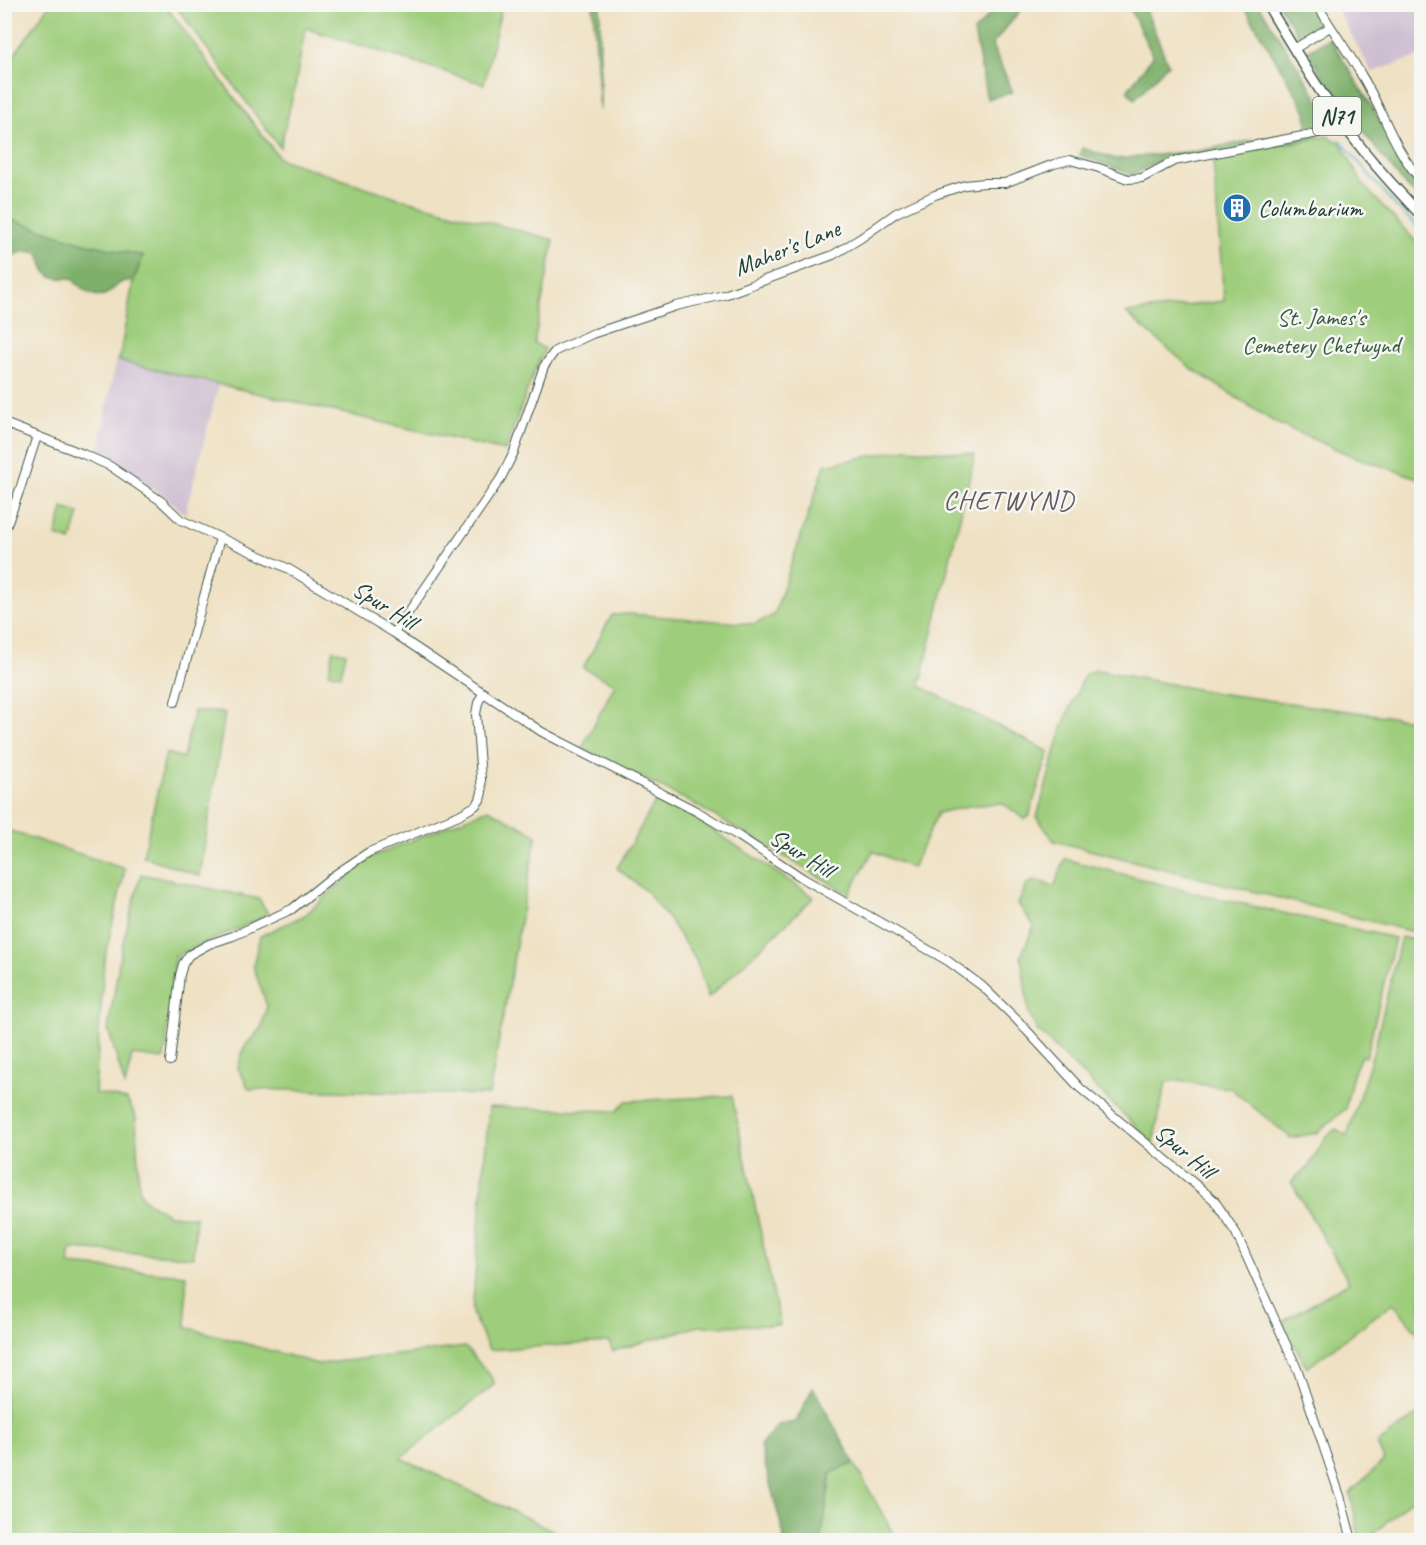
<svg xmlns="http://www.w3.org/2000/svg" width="1426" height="1545" font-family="Caveat,sans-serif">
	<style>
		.industrial { fill: #cebed1 }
		.green { fill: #9ecd7b; stroke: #5e8558; stroke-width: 1.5 }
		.forest { fill: #7eb06b; stroke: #4e7650; stroke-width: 1.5 }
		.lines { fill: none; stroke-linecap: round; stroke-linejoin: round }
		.stream { stroke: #49adc8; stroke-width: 2 }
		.minor-casing { stroke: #3e5649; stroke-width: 10 }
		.major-casing { stroke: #3e5649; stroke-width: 12 }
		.minor { stroke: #fff; stroke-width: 8 }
		.major { stroke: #fff; stroke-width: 9 }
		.labels { text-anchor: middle; stroke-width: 5; stroke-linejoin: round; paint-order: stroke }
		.shield { fill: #f6f6f2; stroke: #60746d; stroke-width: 1.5 }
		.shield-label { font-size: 22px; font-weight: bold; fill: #1f3d34 }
		.poi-label { font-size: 24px; fill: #1f3d34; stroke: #f6f6f2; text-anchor: start }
		.street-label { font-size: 24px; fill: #1f3d34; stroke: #f6f6f2 }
		.park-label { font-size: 24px; fill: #385a42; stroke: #f6f6f2 }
		.quarter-label { font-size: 27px; letter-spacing: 1.5px; fill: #635b60; stroke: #f6f6f2 }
	</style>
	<rect width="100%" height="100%" fill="#f6f6f2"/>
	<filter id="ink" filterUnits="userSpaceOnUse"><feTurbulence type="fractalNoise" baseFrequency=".0167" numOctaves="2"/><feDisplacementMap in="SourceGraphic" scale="12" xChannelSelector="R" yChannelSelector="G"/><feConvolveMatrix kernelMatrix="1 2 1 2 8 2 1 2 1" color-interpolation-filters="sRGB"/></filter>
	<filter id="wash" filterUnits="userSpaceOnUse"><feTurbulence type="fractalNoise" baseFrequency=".008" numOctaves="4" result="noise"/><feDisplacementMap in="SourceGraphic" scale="24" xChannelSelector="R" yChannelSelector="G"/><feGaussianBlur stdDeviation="1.35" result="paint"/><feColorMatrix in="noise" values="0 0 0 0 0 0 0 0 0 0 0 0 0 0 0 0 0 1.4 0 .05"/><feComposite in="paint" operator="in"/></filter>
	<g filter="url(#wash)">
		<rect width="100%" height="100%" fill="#efe1c3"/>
		<path class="industrial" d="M 1335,5 L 1421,5 L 1421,56 L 1372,72 Z
			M 116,358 L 219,383 L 185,514 L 165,497 L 114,461 L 98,454 Z"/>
		<path class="green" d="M 50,4 L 165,5 L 280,159 L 402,199 L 554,240 L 534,343 L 545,349 L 534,372 L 505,451 L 119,361 L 133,282 L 143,256 L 80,242 L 13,221 L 5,258 L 5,68 Z
			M 175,5 L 502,5 L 484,84 L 305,28 L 296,82 L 280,148 Z
			M 1327,136 L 1341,143 L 1363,185 L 1421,247 L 1421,479 L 1352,456 L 1276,423 L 1192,369 L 1126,313 L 1224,301 L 1213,158 Z
			M 906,449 L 975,454 L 920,686 L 1049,752 L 1029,816 L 1025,819 L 1002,803 L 969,806 L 938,813 L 912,868 L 873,851 L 849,894 L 692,803 L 582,748 L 615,684 L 583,668 L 612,615 L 629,614 L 754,624 L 774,615 L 825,465 Z
			M 63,508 L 79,513 L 71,541 L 56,536 Z
			M 333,650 L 346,653 L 341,675 L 329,673 Z
			M 1097,670 L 1217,693 L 1421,721 L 1421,934 L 1054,841 L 1037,817 L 1063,725 L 1085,674 Z
			M 194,711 L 225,713 L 200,876 L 143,856 L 166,753 L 183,758 Z
			M 657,799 L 690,815 L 814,897 L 708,998 L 696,960 L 669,920 L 647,892 L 617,868 Z
			M 488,809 L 537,835 L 527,884 L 489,1095 L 249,1089 L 238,1068 L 244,1047 L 261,1028 L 267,1006 L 253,966 L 260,936 L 305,915 L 369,858 Z
			M 4,829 L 125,869 L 104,961 L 95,1093 L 127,1100 L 136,1117 L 139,1188 L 143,1199 L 169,1215 L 196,1217 L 193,1257 L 71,1249 L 69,1265 L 186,1275 L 186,1327 L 318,1364 L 465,1347 L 489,1374 L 495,1384 L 401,1458 L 573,1540 L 5,1540 Z
			M 1065,859 L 1203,895 L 1395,938 L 1366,1057 L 1361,1056 L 1353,1074 L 1345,1109 L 1317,1133 L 1291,1138 L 1230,1088 L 1203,1085 L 1179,1080 L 1166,1082 L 1153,1143 L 1037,1030 L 1029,1014 L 1021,956 L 1034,926 L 1018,904 L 1027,884 L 1036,880 L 1054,887 Z
			M 141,874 L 259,899 L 269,915 L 175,956 L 164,1059 L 132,1055 L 125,1086 L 108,1029 L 122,946 Z
			M 1401,937 L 1422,942 L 1421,1337 L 1393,1303 L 1307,1368 L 1282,1322 L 1349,1282 L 1291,1182 L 1308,1167 L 1326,1137 L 1336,1129 L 1347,1136 L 1374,1050 Z
			M 732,1096 L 780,1325 L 699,1326 L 613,1351 L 609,1342 L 489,1350 L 472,1313 L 489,1107 L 617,1111 L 626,1101 Z
			M 1421,1412 L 1421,1490 L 1367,1540 L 1360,1540 L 1350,1493 L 1384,1460 L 1377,1444 Z
			M 854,1463 L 897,1540 L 821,1540 L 831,1473 Z"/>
		<path class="forest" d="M 593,5 L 600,5 L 600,111 Z
			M 998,5 L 1025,5 L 992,45 L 1013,92 L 987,99 L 974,32 Z
			M 1128,5 L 1144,5 L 1168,64 L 1135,99 L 1127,91 L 1153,56 Z
			M 1243,5 L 1259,5 L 1332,121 L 1310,140 L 1156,162 L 1133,175 L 1079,155 L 1082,148 L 1116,159 L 1196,151 L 1307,130 L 1306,111 Z
			M 1279,5 L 1307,5 L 1322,25 L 1300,38 Z
			M 1330,38 L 1370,104 L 1421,192 L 1421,201 L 1403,183 L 1336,97 L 1307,51 Z
			M 13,220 L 80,242 L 143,256 L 133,282 C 118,279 119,286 108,293 C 94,302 80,287 71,278 C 49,279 45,277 40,255 C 23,246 20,256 5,258 Z
			M 813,1387 L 854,1463 L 831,1473 L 821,1540 L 783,1540 L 784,1536 L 760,1446 L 778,1425 L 796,1422 Z"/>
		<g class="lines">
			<path class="stream" d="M 1340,140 L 1398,209 L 1422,230"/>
		</g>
	</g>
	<g filter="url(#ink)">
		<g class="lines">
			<g class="minor-casing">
				<path id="minor" d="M 1317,4 C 1331,29 1348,51 1362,76 C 1383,110 1394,151 1422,181
					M 1294,49 L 1330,27
					M 4,423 L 83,454 L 110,466 L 161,501 L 181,520 L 287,568 L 394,633 L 542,732 L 698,812 L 740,837 L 804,879 L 948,961 L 982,986 L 1017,1020 L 1080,1088 L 1214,1200 L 1236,1233 L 1298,1371 L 1340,1496 L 1352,1540
					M 4,533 L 20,489 L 37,436
					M 394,633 L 501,478 L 514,452 L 544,366 L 555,351 L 592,334 L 676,306 L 724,295 L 833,255 L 861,238 L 896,213 L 935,195 L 965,185 L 985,183 L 1005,183 L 1054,164 L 1070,160 L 1099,168 L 1128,179 L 1142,178 L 1174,161 L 1318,133 L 1329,129 L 1341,121
					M 175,702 L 220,538
					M 170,1061 L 180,975 L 183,964 L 189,955 L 209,944 L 233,936 L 292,909 L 333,876 L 369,852 L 459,815 L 475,806 L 480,800 L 482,792 L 476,714 L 478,703 L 483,693"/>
			</g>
			<g class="major-casing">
				<path id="major" d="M 1267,4 C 1291,44 1314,84 1341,121 C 1365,155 1393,186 1422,216"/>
			</g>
			<use href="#minor" class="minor"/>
			<use href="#major" class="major"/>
		</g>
	</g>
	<defs>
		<g id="building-disc" transform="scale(1.5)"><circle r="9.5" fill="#1f6fb2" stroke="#f6f6f2"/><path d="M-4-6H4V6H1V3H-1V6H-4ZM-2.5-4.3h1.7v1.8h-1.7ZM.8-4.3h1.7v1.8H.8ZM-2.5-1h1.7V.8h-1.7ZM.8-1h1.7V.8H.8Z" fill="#fff"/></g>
	</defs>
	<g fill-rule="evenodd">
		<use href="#building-disc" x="1237" y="208"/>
	</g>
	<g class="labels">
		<rect class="shield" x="1313" y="97" width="48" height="38" rx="4.5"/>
		<g class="shield-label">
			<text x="1337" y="124">N71</text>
		</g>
		<g class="poi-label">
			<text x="1258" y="216">Columbarium</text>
		</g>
		<g class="street-label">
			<text transform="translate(787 248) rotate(-22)" y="8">Maher's Lane</text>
			<text transform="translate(385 605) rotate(32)" y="8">Spur Hill</text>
			<text transform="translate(802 853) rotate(32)" y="8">Spur Hill</text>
			<text transform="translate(1185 1151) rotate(40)" y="8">Spur Hill</text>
		</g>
		<g class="park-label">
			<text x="1321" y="325">St. James's<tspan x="1321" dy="28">Cemetery Chetwynd</tspan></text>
		</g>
		<g class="quarter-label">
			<text x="1009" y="509">CHETWYND</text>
		</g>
	</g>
	<rect width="1426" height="1545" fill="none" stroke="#f6f6f2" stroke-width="24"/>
</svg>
